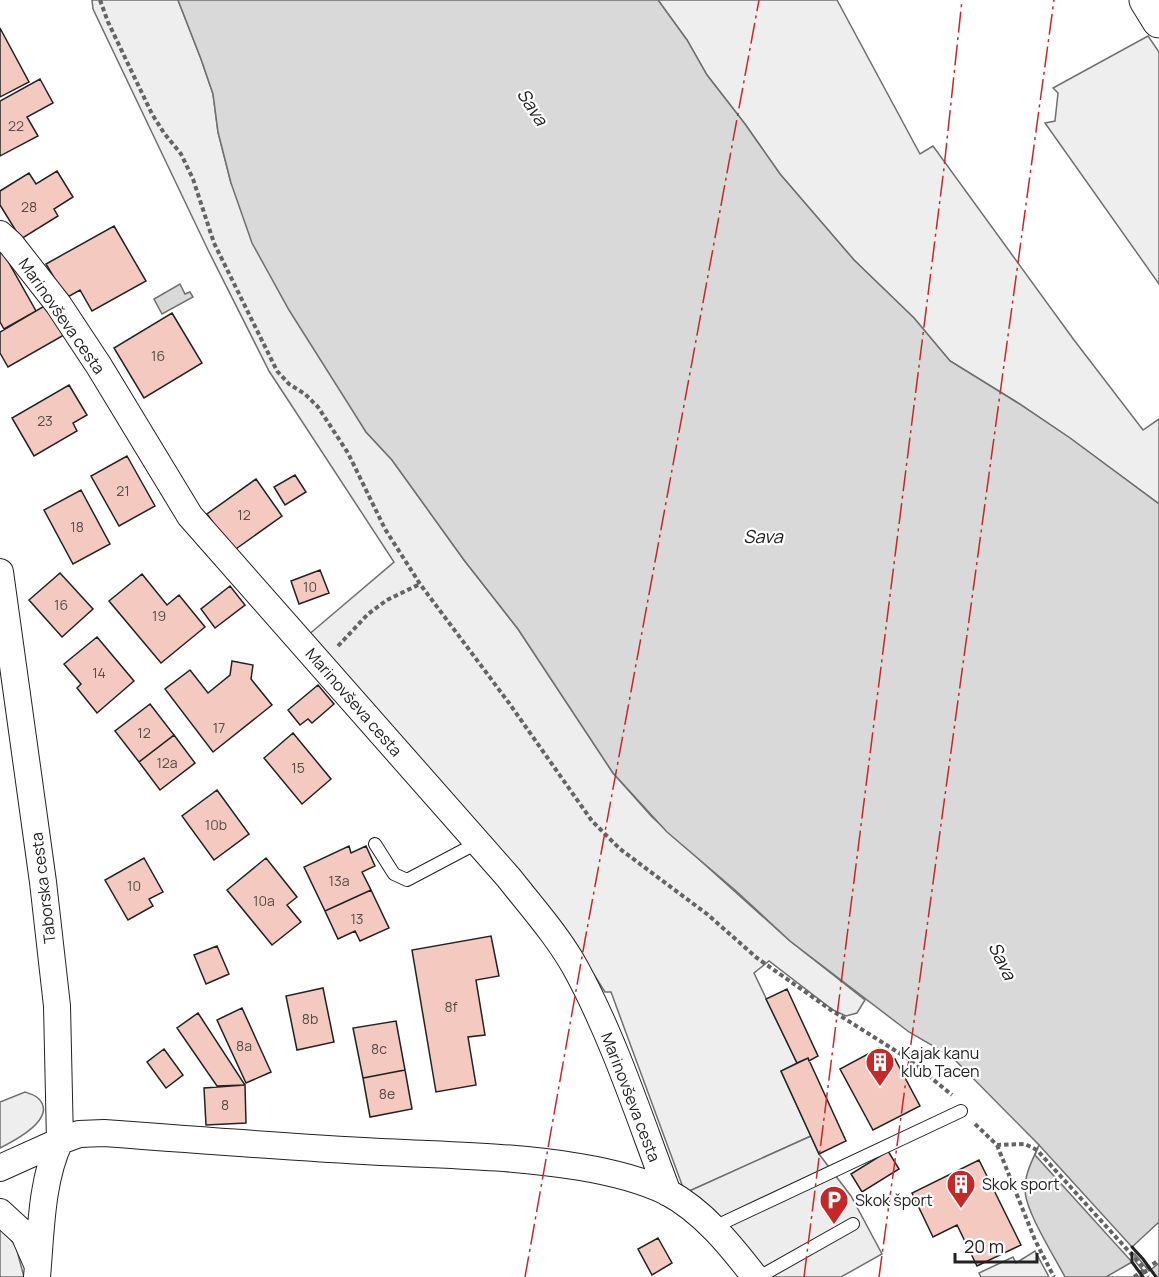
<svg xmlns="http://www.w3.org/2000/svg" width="1159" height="1277" font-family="Manrope,sans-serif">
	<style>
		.green { fill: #eee; stroke: #6f6f6f; stroke-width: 1.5 }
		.parking { fill: #ededed; stroke: #6f6f6f; stroke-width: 1.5 }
		.water { fill: #d9d9d9; stroke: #6f6f6f; stroke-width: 1.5 }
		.pier { fill: #fff; stroke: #6f6f6f; stroke-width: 1.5 }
		.building { fill: #f3c9c0; stroke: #222; stroke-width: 1.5 }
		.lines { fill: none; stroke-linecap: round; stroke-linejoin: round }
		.lane-casing { stroke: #222; stroke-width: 14 }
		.street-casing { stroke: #222; stroke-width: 28 }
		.secondary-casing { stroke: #222; stroke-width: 35 }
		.path { stroke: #646464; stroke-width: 4; stroke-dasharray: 4.5 3; stroke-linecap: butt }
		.lane { stroke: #fff; stroke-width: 12 }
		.street { stroke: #fff; stroke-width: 26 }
		.secondary { stroke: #fff; stroke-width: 33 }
		.wall { stroke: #222; stroke-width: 3 }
		.power { stroke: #c62828; stroke-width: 1.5; stroke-dasharray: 21 4.5 3 4.5; stroke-linecap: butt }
		.labels { text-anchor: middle; stroke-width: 4.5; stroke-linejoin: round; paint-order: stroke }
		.number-label { font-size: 14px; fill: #564c4a }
		.street-label { font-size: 16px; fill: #222; stroke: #fff }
		.poi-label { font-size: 16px; fill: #222; stroke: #fff; text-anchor: start }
		.water-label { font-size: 18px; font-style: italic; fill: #222; stroke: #fff }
	</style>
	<rect width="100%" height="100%" fill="#fff"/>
	<path class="green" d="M 92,0 L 178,0 L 201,59 L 213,94 L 218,132 L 231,183 L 352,409 L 366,432 L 392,460 L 464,560 L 518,629 L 613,773 L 652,817 L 790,941 L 865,1000 L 857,1013 L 846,1016 L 833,1010 L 769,961 L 754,973 L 797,1063 L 781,1071 L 811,1136 L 685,1193 L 611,992 L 605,992 L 574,943 L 307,636 L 394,562 L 269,371 L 208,250 L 93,9 Z
		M 658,0 L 837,0 L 920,154 L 933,146 L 1074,340 L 1143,430 L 1159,419 L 1159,504 L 1070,438 L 1018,403 L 950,361 L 914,318 L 854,260 L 780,174 L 745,124 L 707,75 L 687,40 Z
		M 1148,36 L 1159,52 L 1159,284 L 1045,123 L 1055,121 L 1058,93 L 1053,88 Z
		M 25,1092 C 28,1093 35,1095 38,1098 C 59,1118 14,1141 0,1148 L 0,1102 Z
		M 0,1224 L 16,1247 L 24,1277 L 0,1277 Z
		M 1035,1251 L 1049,1277 L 981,1277 L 979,1273 L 1013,1257 L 1016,1263 Z"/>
	<path class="parking" d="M 811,1136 L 819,1154 L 851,1196 L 882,1254 L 841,1277 L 768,1277 L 685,1193 Z"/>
	<path class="water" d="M 178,0 L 658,0 L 687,40 L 707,75 L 745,124 L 780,174 L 854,260 L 914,318 L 950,361 L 1018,403 L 1070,438 L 1159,504 L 1159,1277 L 1156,1277 L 1143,1259 L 1132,1248 L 1132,1262 L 1143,1277 L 1065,1277 C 1054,1256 1026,1212 1025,1191 C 1024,1175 1033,1159 1039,1145 L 952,1057 L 909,1032 L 790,941 L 735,890 L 667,832 L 613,773 L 518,629 L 464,560 L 392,460 L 366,432 L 289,310 L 252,243 L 231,183 L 218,132 L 213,94 L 201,59 Z
		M 180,284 L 185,294 L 190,292 L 193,297 L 162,314 L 154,299 Z"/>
	<path class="pier" d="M 1039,1145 L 1132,1247 L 1159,1222 L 1159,1263 L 1149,1271 L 1135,1254 L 1135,1261 L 1145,1273 L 1138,1277 L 1106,1277 L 1132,1262 L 1035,1155 Z"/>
	<path class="building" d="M 0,28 L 29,82 L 0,97 Z
		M 40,79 L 53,103 L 27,117 L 38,136 L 0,156 L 0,101 Z
		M 57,171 L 73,197 L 54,209 L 58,216 L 21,239 L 0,205 L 0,191 L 29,173 L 36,184 Z
		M 114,226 L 146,281 L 92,311 L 80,290 L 66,298 L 46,264 Z
		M 0,247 L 36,311 L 4,329 L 0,322 Z
		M 46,305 L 64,335 L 8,367 L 0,353 L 0,332 Z
		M 172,313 L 202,363 L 144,398 L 114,348 Z
		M 69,385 L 87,415 L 73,423 L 77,431 L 34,456 L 12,418 Z
		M 127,456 L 155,506 L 119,526 L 91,476 Z
		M 295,475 L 306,492 L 285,505 L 274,487 Z
		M 256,479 L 282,516 L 233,551 L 207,514 Z
		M 81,490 L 110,544 L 73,564 L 44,510 Z
		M 320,570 L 329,593 L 299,604 L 291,581 Z
		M 60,573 L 93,609 L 62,637 L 29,600 Z
		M 142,574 L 167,605 L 179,595 L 205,627 L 161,663 L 109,601 Z
		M 230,586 L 245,605 L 215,628 L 201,609 Z
		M 97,637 L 134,681 L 97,713 L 77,688 L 81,684 L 64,664 Z
		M 232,661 L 253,665 L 251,679 L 272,705 L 213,752 L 165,689 L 190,670 L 208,693 L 230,675 Z
		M 318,685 L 334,704 L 312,723 L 308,719 L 300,725 L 288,710 Z
		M 150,704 L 174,735 L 139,762 L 115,731 Z
		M 293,733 L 331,779 L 302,804 L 264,758 Z
		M 174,735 L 195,763 L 160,790 L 139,762 Z
		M 217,790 L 249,834 L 214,860 L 182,816 Z
		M 349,846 L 351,853 L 366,846 L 375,866 L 362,872 L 371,890 L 325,911 L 304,867 Z
		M 144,858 L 163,892 L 149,899 L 153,906 L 128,920 L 105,880 Z
		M 266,858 L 297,897 L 287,905 L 301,922 L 272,945 L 227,890 Z
		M 371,890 L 389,928 L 360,941 L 355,931 L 338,939 L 325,911 Z
		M 491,936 L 499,976 L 476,980 L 485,1035 L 468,1037 L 476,1085 L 436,1092 L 412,950 Z
		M 217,946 L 229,974 L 206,984 L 194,955 Z
		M 323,988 L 334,1042 L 297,1050 L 286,996 Z
		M 787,989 L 818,1056 L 809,1061 L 808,1058 L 797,1063 L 766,999 Z
		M 242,1008 L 271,1072 L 246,1083 L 217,1020 Z
		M 198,1013 L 245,1085 L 217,1086 L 177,1028 Z
		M 396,1021 L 405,1070 L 363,1078 L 353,1028 Z
		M 879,1048 L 887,1063 L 895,1059 L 920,1106 L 873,1130 L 840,1069 Z
		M 164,1049 L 183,1075 L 166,1088 L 147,1062 Z
		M 808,1058 L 846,1141 L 819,1154 L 781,1071 Z
		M 405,1070 L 412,1109 L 370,1117 L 363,1078 Z
		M 245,1085 L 246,1123 L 206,1125 L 204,1088 Z
		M 888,1151 L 899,1169 L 862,1192 L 851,1174 Z
		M 979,1160 L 1021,1245 L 977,1266 L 957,1225 L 933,1237 L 912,1193 Z
		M 658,1238 L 672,1263 L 652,1275 L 638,1249 Z"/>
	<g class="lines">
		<g class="lane-casing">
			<path id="lane" d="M 375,844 L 394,874 L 407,880 L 477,843
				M 712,1228 L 961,1111
				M 759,1277 L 853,1224"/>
		</g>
		<g class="street-casing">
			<path id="street" d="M 0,234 L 11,244 L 58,304 L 99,366 L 190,516 L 509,878 C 531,906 557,935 575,967 C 614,1038 639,1117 668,1193
				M 0,572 L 43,882 L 57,1006 L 60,1141 L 0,1168
				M 0,1212 L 24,1234 L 37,1264
				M 37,1277 C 41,1233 41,1180 60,1141 L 79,1134 L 104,1133 C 196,1140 288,1147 381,1152 C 447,1155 514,1156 580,1167 C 610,1172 640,1179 667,1192 C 703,1211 731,1246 755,1277"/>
		</g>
		<g class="secondary-casing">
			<path id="secondary" d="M 1146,0 L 1159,21"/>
		</g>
		<path class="path" d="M 100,0 L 108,22 L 152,114 L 164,133 L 181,154 L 193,179 L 214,243 L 277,371 L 289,384 L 305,394 L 318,407 L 348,453 L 385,529 L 420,584 L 509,703 L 592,821 L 620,849 L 707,914 L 757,958 L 831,1010 L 907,1058 L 952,1095
			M 338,646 L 368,614 L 387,600 L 420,584
			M 975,1124 L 997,1145 L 1025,1144 L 1037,1150 L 1143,1267 L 1148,1277
			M 997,1145 L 1035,1240 L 1054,1277
			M 1134,1277 L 1159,1260"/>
		<use href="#lane" class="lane"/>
		<use href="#street" class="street"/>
		<use href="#secondary" class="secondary"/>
		<path class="wall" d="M 1132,1247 L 1143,1259 L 1156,1277
			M 1132,1253 L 1132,1262 L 1143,1277"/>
		<path class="power" d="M 525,1277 L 585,940 L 759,0
			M 804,1277 L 944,168 L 962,0
			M 879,1277 L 1054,0"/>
	</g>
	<defs>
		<g id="building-pin" transform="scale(1.5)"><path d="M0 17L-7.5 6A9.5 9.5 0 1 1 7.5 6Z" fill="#c62828" stroke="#fff"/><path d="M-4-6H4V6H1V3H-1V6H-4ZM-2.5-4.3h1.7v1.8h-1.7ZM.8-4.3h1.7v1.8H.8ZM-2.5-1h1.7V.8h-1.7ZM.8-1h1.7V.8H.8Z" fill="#fff"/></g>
		<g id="parking-pin" transform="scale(1.5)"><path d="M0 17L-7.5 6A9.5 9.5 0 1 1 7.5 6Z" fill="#c62828" stroke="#fff"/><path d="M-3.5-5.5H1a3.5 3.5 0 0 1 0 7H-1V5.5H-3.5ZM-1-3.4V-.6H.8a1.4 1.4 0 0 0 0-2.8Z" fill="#fff"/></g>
	</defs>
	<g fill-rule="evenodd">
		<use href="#building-pin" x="880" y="1062"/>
		<use href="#building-pin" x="961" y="1184"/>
		<use href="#parking-pin" x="834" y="1200"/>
	</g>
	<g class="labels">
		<g class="number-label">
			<text x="16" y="131">22</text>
			<text x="29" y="212">28</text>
			<text x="158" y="361">16</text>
			<text x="45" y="426">23</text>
			<text x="123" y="496">21</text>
			<text x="244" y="520">12</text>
			<text x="77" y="532">18</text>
			<text x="310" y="592">10</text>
			<text x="61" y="610">16</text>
			<text x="159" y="621">19</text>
			<text x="99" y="678">14</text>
			<text x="219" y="733">17</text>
			<text x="144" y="738">12</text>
			<text x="167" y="768">12a</text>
			<text x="298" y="773">15</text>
			<text x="216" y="830">10b</text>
			<text x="339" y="886">13a</text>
			<text x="134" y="891">10</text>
			<text x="264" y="906">10a</text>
			<text x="357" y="924">13</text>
			<text x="451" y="1012">8f</text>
			<text x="310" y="1024">8b</text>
			<text x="244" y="1051">8a</text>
			<text x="379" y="1054">8c</text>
			<text x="387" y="1099">8e</text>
			<text x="225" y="1110">8</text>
		</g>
		<g class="street-label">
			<text transform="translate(62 316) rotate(55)" y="6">Marinovševa cesta</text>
			<text transform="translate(354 702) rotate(49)" y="6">Marinovševa cesta</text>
			<text transform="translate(43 888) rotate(-97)" y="6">Taborska cesta</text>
			<text transform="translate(631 1097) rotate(69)" y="6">Marinovševa cesta</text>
		</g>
		<g class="poi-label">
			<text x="901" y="1059">Kajak kanu<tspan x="901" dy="18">klub Tacen</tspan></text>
			<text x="982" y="1190">Skok sport</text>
			<text x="855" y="1206">Skok šport</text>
		</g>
		<g class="water-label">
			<text transform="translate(532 107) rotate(57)" y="6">Sava</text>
			<text x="763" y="543">Sava</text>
			<text transform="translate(1002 961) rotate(64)" y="6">Sava</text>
		</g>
	</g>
	<path d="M955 1253v9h82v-9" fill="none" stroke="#222222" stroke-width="3"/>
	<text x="964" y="1253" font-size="18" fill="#222222" stroke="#ffffff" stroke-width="4.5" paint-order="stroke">20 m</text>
</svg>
